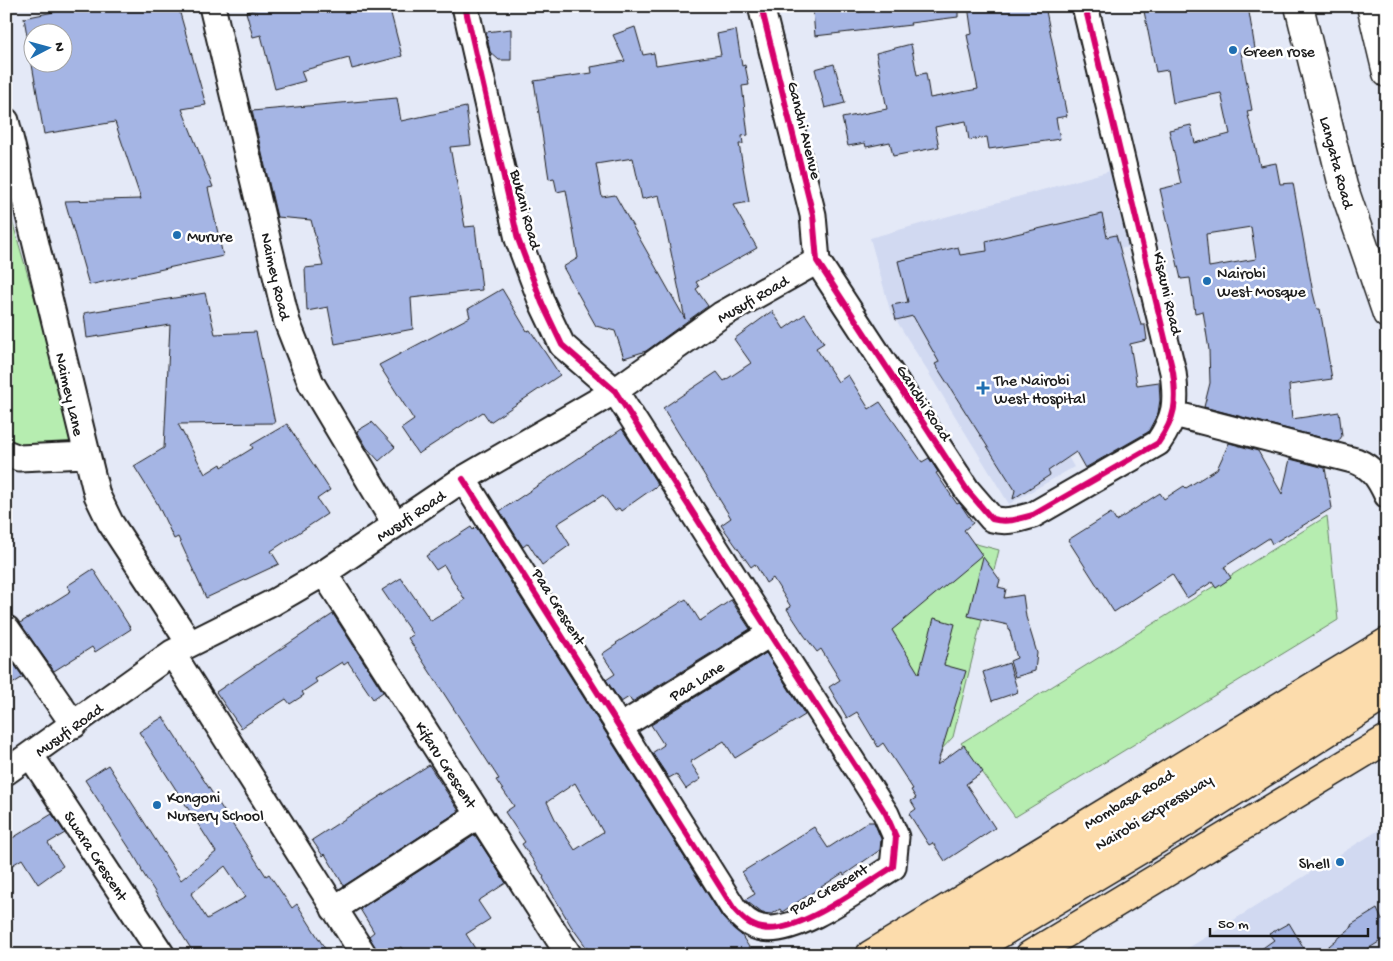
<svg xmlns="http://www.w3.org/2000/svg" width="1393" height="961" font-family="'Gochi Hand',sans-serif">
	<style>
		.built { fill: #d1d9f1 }
		.green { fill: #b6edb0; stroke: #698466 }
		.building { fill: #a5b5e4; stroke: #1c1c1c; fill-rule: evenodd }
		.lines { fill: none; stroke-linecap: round; stroke-linejoin: round }
		.minor-casing { stroke: #1c1c1c; stroke-width: 29 }
		.secondary-casing { stroke: #1c1c1c; stroke-width: 31 }
		.trunk-casing { stroke: #1c1c1c; stroke-width: 31 }
		.motorway-casing { stroke: #1c1c1c; stroke-width: 31 }
		.minor { stroke: #fff; stroke-width: 25 }
		.secondary { stroke: #fff; stroke-width: 28 }
		.trunk { stroke: #fcdcac; stroke-width: 28 }
		.motorway { stroke: #fcdcac; stroke-width: 28 }
		.cycleway-casing { stroke: #fff; stroke-width: 9 }
		.cycleway { stroke: #d6006c; stroke-width: 6 }
		.poi-dot { fill: #1f6fb2; stroke: #fff; stroke-width: 2 }
		.labels { text-anchor: middle; stroke-width: 5; stroke-linejoin: round; paint-order: stroke }
		.poi-label { font-size: 16px; fill: #1c1c1c; stroke: #fff; text-anchor: start }
		.street-label { font-size: 16px; fill: #1c1c1c; stroke: #fff }
	</style>
	<rect width="100%" height="100%" fill="#e4e9f7"/>
	<filter id="ink" filterUnits="userSpaceOnUse"><feTurbulence type="fractalNoise" baseFrequency=".02" numOctaves="2"/><feDisplacementMap in="SourceGraphic" scale="10" xChannelSelector="R" yChannelSelector="G"/><feConvolveMatrix kernelMatrix="1 2 1 2 8 2 1 2 1" color-interpolation-filters="sRGB"/></filter>
	<g filter="url(#ink)">
		<path class="built" d="M 1110,171 L 1128,247 L 966,286 L 1074,467 L 1009,504 L 890,310 L 870,238 Z
			M 1387,825 L 1387,955 L 1177,955 Z"/>
		<path class="green" d="M 6,200 L 63,396 L 86,455 L 16,451 L 6,436 Z
			M 1327,516 L 1338,620 L 1015,817 L 961,743 Z
			M 969,542 L 999,550 L 953,737 L 940,751 L 852,625 Z"/>
		<path class="building" d="M 83,6 L 178,6 L 206,105 L 182,109 L 213,187 L 208,188 L 223,256 L 89,285 L 65,201 L 141,199 L 115,122 L 44,134 L 24,18 ZM 32,32 L 62,32 L 62,62 L 32,62 Z
			M 268,6 L 389,6 L 402,56 L 352,69 L 349,58 L 301,71 L 305,81 L 275,89 L 261,35 L 253,37 L 246,12 Z
			M 846,6 L 857,6 L 859,12 L 891,6 L 958,6 L 958,17 L 910,23 L 911,25 L 815,36 L 813,11 Z
			M 968,6 L 1045,6 L 1067,116 L 1056,118 L 1060,139 L 989,149 L 987,137 L 969,140 L 966,121 L 935,127 L 939,147 L 893,156 L 890,142 L 866,147 L 865,143 L 848,146 L 842,118 L 887,109 L 876,53 L 911,44 L 917,75 L 926,73 L 930,98 L 978,89 L 967,35 L 972,34 Z
			M 1143,6 L 1248,6 L 1255,49 L 1241,52 L 1252,110 L 1247,111 L 1260,166 L 1276,163 L 1280,184 L 1293,183 L 1313,293 L 1317,309 L 1320,309 L 1332,379 L 1289,385 L 1292,419 L 1339,412 L 1342,436 L 1338,442 L 1204,407 L 1210,383 L 1209,350 L 1203,311 L 1195,313 L 1190,278 L 1181,279 L 1160,189 L 1181,184 L 1169,130 L 1191,125 L 1195,143 L 1230,134 L 1221,93 L 1173,103 L 1168,70 L 1156,72 ZM 1251,227 L 1256,259 L 1209,267 L 1206,234 Z
			M 635,27 L 643,55 L 654,53 L 656,65 L 721,55 L 717,34 L 736,30 L 742,66 L 745,65 L 749,85 L 742,86 L 748,135 L 742,136 L 743,144 L 739,144 L 749,202 L 733,205 L 757,248 L 696,282 L 699,287 L 696,289 L 708,306 L 646,351 L 624,358 L 615,331 L 596,326 L 563,267 L 578,258 L 566,190 L 557,192 L 554,178 L 549,179 L 534,81 L 592,73 L 591,67 L 625,61 L 613,35 ZM 633,158 L 642,199 L 659,195 L 685,319 L 615,195 L 602,197 L 596,164 Z
			M 511,29 L 511,60 L 499,60 L 490,52 L 486,32 Z
			M 834,64 L 845,103 L 825,108 L 815,69 Z
			M 397,98 L 401,121 L 466,107 L 471,145 L 450,147 L 465,227 L 475,226 L 482,290 L 411,298 L 413,329 L 335,344 L 328,307 L 307,311 L 305,268 L 323,266 L 311,220 L 277,217 L 252,111 Z
			M 1102,214 L 1107,237 L 1116,235 L 1141,325 L 1145,325 L 1147,340 L 1130,344 L 1137,385 L 1159,382 L 1160,400 L 1158,413 L 1148,432 L 1085,468 L 1076,452 L 1048,471 L 1050,475 L 1013,499 L 1015,490 L 935,364 L 939,362 L 913,316 L 896,320 L 892,305 L 908,302 L 898,261 L 958,247 L 960,255 L 987,251 L 986,241 Z
			M 502,289 L 527,331 L 530,330 L 560,375 L 490,422 L 483,412 L 418,454 L 401,429 L 414,420 L 379,365 L 470,317 L 468,309 Z
			M 205,293 L 215,334 L 256,332 L 275,423 L 178,424 L 205,474 L 221,464 L 222,467 L 253,448 L 251,445 L 287,424 L 330,490 L 317,499 L 327,514 L 271,551 L 279,564 L 206,598 L 178,537 L 174,539 L 157,503 L 134,466 L 164,448 L 170,325 L 87,338 L 84,313 Z
			M 772,311 L 784,329 L 805,314 L 824,343 L 816,348 L 838,382 L 848,375 L 869,409 L 880,402 L 922,462 L 929,458 L 938,472 L 936,473 L 957,504 L 959,503 L 961,505 L 973,523 L 964,530 L 982,555 L 892,630 L 919,674 L 934,618 L 955,624 L 944,665 L 966,671 L 937,765 L 964,745 L 983,772 L 966,784 L 995,828 L 945,861 L 933,843 L 929,845 L 909,814 L 916,809 L 911,801 L 916,798 L 911,790 L 913,789 L 883,743 L 878,747 L 857,712 L 847,718 L 829,687 L 840,680 L 821,649 L 817,652 L 804,635 L 787,609 L 791,607 L 773,578 L 766,583 L 755,564 L 751,567 L 721,525 L 731,518 L 663,408 L 717,372 L 724,381 L 751,363 L 734,339 Z
			M 372,422 L 395,447 L 379,461 L 367,448 L 357,431 Z
			M 622,429 L 658,485 L 621,511 L 619,508 L 615,511 L 603,495 L 557,524 L 570,545 L 542,565 L 528,543 L 523,547 L 500,511 Z
			M 1229,443 L 1258,451 L 1282,494 L 1290,459 L 1325,468 L 1332,508 L 1272,544 L 1269,538 L 1224,567 L 1231,578 L 1216,588 L 1212,582 L 1187,598 L 1172,574 L 1114,612 L 1068,540 L 1111,513 L 1116,521 L 1160,493 L 1164,499 L 1184,486 L 1186,488 L 1217,469 Z
			M 471,527 L 473,530 L 476,527 L 722,917 L 742,936 L 754,955 L 592,955 L 571,926 L 543,878 L 544,877 L 522,844 L 525,842 L 505,812 L 514,806 L 496,780 L 499,779 L 408,638 L 413,635 L 382,590 L 401,578 L 431,621 L 465,600 L 444,565 L 436,570 L 426,556 ZM 575,783 L 603,832 L 575,850 L 556,821 L 547,802 Z
			M 983,557 L 1000,580 L 998,587 L 1006,589 L 1004,598 L 1023,595 L 1026,617 L 1037,653 L 1035,671 L 1015,677 L 1010,661 L 1017,658 L 1008,625 L 968,616 Z
			M 93,569 L 131,629 L 95,652 L 92,647 L 54,671 L 20,623 L 71,591 L 67,586 Z
			M 686,599 L 700,621 L 731,600 L 750,629 L 632,702 L 629,697 L 621,702 L 606,680 L 615,674 L 602,654 L 617,644 L 616,643 Z
			M 333,614 L 383,692 L 373,699 L 348,662 L 344,665 L 342,662 L 315,679 L 317,682 L 302,692 L 304,695 L 290,704 L 286,699 L 241,728 L 216,692 Z
			M 6,653 L 23,677 L 6,688 Z
			M 766,653 L 805,715 L 735,758 L 724,741 L 690,762 L 701,779 L 686,789 L 676,774 L 669,778 L 652,753 L 664,745 L 651,725 Z
			M 1009,663 L 1018,692 L 992,701 L 983,672 Z
			M 163,717 L 266,876 L 269,874 L 292,908 L 297,904 L 329,955 L 195,955 L 141,870 L 142,869 L 132,852 L 85,780 L 108,765 L 181,880 L 216,852 L 139,732 ZM 225,866 L 246,897 L 207,919 L 191,894 Z
			M 429,765 L 459,811 L 344,886 L 325,854 L 323,856 L 312,840 Z
			M 52,814 L 65,833 L 48,843 L 63,866 L 38,884 L 22,859 L 6,869 L 6,842 Z
			M 868,822 L 874,822 L 881,839 L 880,850 L 844,875 L 843,873 L 782,912 L 780,909 L 772,914 L 762,913 L 745,900 L 755,894 L 742,872 L 755,864 L 814,827 L 828,848 Z
			M 475,835 L 506,883 L 478,901 L 490,919 L 466,934 L 479,955 L 406,955 L 401,947 L 388,955 L 378,955 L 369,936 L 374,932 L 360,909 Z
			M 1377,909 L 1382,920 L 1387,918 L 1387,937 L 1358,955 L 1318,955 L 1352,927 L 1351,925 Z
			M 1289,923 L 1308,955 L 1253,955 L 1274,940 L 1269,934 Z"/>
		<g class="lines">
			<g class="minor-casing">
				<path id="minor" d="M 212,6 L 287,322 L 311,383 L 395,524
					M 761,6 L 813,215 L 817,261 L 967,490 L 992,519 C 1007,523 1019,519 1033,515 L 1158,443 C 1176,417 1177,403 1173,372 L 1085,6
					M 6,121 L 97,495 L 110,522 L 190,644
					M 1174,414 L 1356,461 C 1373,468 1379,478 1387,495
					M 6,453 L 19,458 L 86,455
					M 463,479 L 734,909 C 742,918 750,926 762,928 C 797,936 863,885 893,867 L 896,837 L 886,814 L 615,391 L 562,345 L 542,303 L 518,239 L 465,6
					M 324,573 L 569,955
					M 7,629 L 74,725
					M 172,653 L 364,955
					M 620,727 L 771,633
					M 31,756 L 162,955
					M 6,772 L 172,653 L 274,602 L 324,573 L 463,479 L 615,391 L 721,315 L 817,261
					M 334,909 L 479,815"/>
			</g>
			<g class="secondary-casing">
				<path id="secondary" d="M 1299,6 L 1343,186 L 1387,314
					M 1371,6 L 1387,73"/>
			</g>
			<g class="trunk-casing">
				<path id="trunk" d="M 870,955 L 1387,642
					M 1030,955 L 1387,739"/>
			</g>
			<g class="motorway-casing">
				<path id="motorway" d="M 918,955 L 1387,666
					M 964,955 L 1183,824 L 1387,694"/>
			</g>
			<use href="#minor" class="minor"/>
			<use href="#secondary" class="secondary"/>
			<use href="#trunk" class="trunk"/>
			<use href="#motorway" class="motorway"/>
			<g class="cycleway-casing">
				<path id="cycleway" d="M 761,6 L 813,215 L 817,261 L 967,490 L 992,519 C 1007,523 1019,519 1033,515 L 1158,443 C 1176,417 1177,403 1173,372 L 1085,6
					M 463,479 L 734,909 C 742,918 750,926 762,928 C 797,936 863,885 893,867 L 896,837 L 886,814 L 615,391 L 562,345 L 542,303 L 518,239 L 465,6"/>
			</g>
			<use href="#cycleway" class="cycleway"/>
		</g>
	</g>
	<g class="poi-dot">
		<circle cx="1233" cy="50" r="5"/>
		<circle cx="177" cy="235" r="5"/>
		<circle cx="1207" cy="281" r="5"/>
		<path d="M980.5 380.5h5v5h5v5h-5v5h-5v-5h-5v-5h5z"/>
		<circle cx="157" cy="805" r="5"/>
		<circle cx="1340" cy="862" r="5"/>
	</g>
	<g class="labels">
		<g class="poi-label">
			<text x="1243" y="56">Green rose</text>
			<text x="187" y="241">Murure</text>
			<text x="1217" y="278">Nairobi<tspan x="1217" dy="18">West Mosque</tspan></text>
			<text x="994" y="385">The Nairobi<tspan x="994" dy="18">West Hospital</tspan></text>
			<text x="167" y="802">Kongoni<tspan x="167" dy="18">Nursery School</tspan></text>
			<text x="1330" y="868" text-anchor="end">Shell</text>
		</g>
		<g class="street-label">
			<text transform="translate(806 130) rotate(76)" y="6">Gandhi Avenue</text>
			<text transform="translate(1338 162) rotate(75)" y="6">Langata Road</text>
			<text transform="translate(527 209) rotate(75)" y="6">Bukani Road</text>
			<text transform="translate(277 276) rotate(77)" y="6">Naimey Road</text>
			<text transform="translate(1169 293) rotate(77)" y="6">Kisauni Road</text>
			<text transform="translate(752 298) rotate(-30)" y="6">Musufi Road</text>
			<text transform="translate(71 394) rotate(77)" y="6">Naimey Lane</text>
			<text transform="translate(925 402) rotate(57)" y="6">Gandhi Road</text>
			<text transform="translate(410 515) rotate(-34)" y="6">Musufi Road</text>
			<text transform="translate(560 606) rotate(58)" y="6">Paa Crescent</text>
			<text transform="translate(696 680) rotate(-32)" y="6">Paa Lane</text>
			<text transform="translate(68 729) rotate(-36)" y="6">Musufi Road</text>
			<text transform="translate(447 764) rotate(57)" y="6">Kifaru Crescent</text>
			<text transform="translate(1128 798) rotate(-31)" y="6">Mombasa Road</text>
			<text transform="translate(1153 811) rotate(-31)" y="6">Nairobi Expressway</text>
			<text transform="translate(97 855) rotate(57)" y="6">Swara Crescent</text>
			<text transform="translate(828 888) rotate(-30)" y="6">Paa Crescent</text>
		</g>
	</g>
	<rect width="1393" height="961" fill="none" stroke="#fff" stroke-width="25"/>
	<rect x="12" y="12" width="1368" height="936" fill="none" stroke="#1c1c1c" stroke-width="2" filter="url(#ink)"/>
	<g transform="translate(48 48) rotate(84)"><circle r="24" fill="#ffffff" stroke="#a4a4a4"/>
	<path d="M0-4L9 19L0 12L-9 19Z" fill="#1f6fb2"/>
	<text y="-8" font-size="14" font-weight="bold" text-anchor="middle" fill="#1c1c1c">N</text>
	</g>
	<path d="M1210 928v8h158v-8" fill="none" stroke="#1c1c1c" stroke-width="2.5"/>
	<text x="1218" y="928" font-size="15" fill="#1c1c1c" stroke="#ffffff" stroke-width="4" paint-order="stroke">50 m</text>
</svg>
